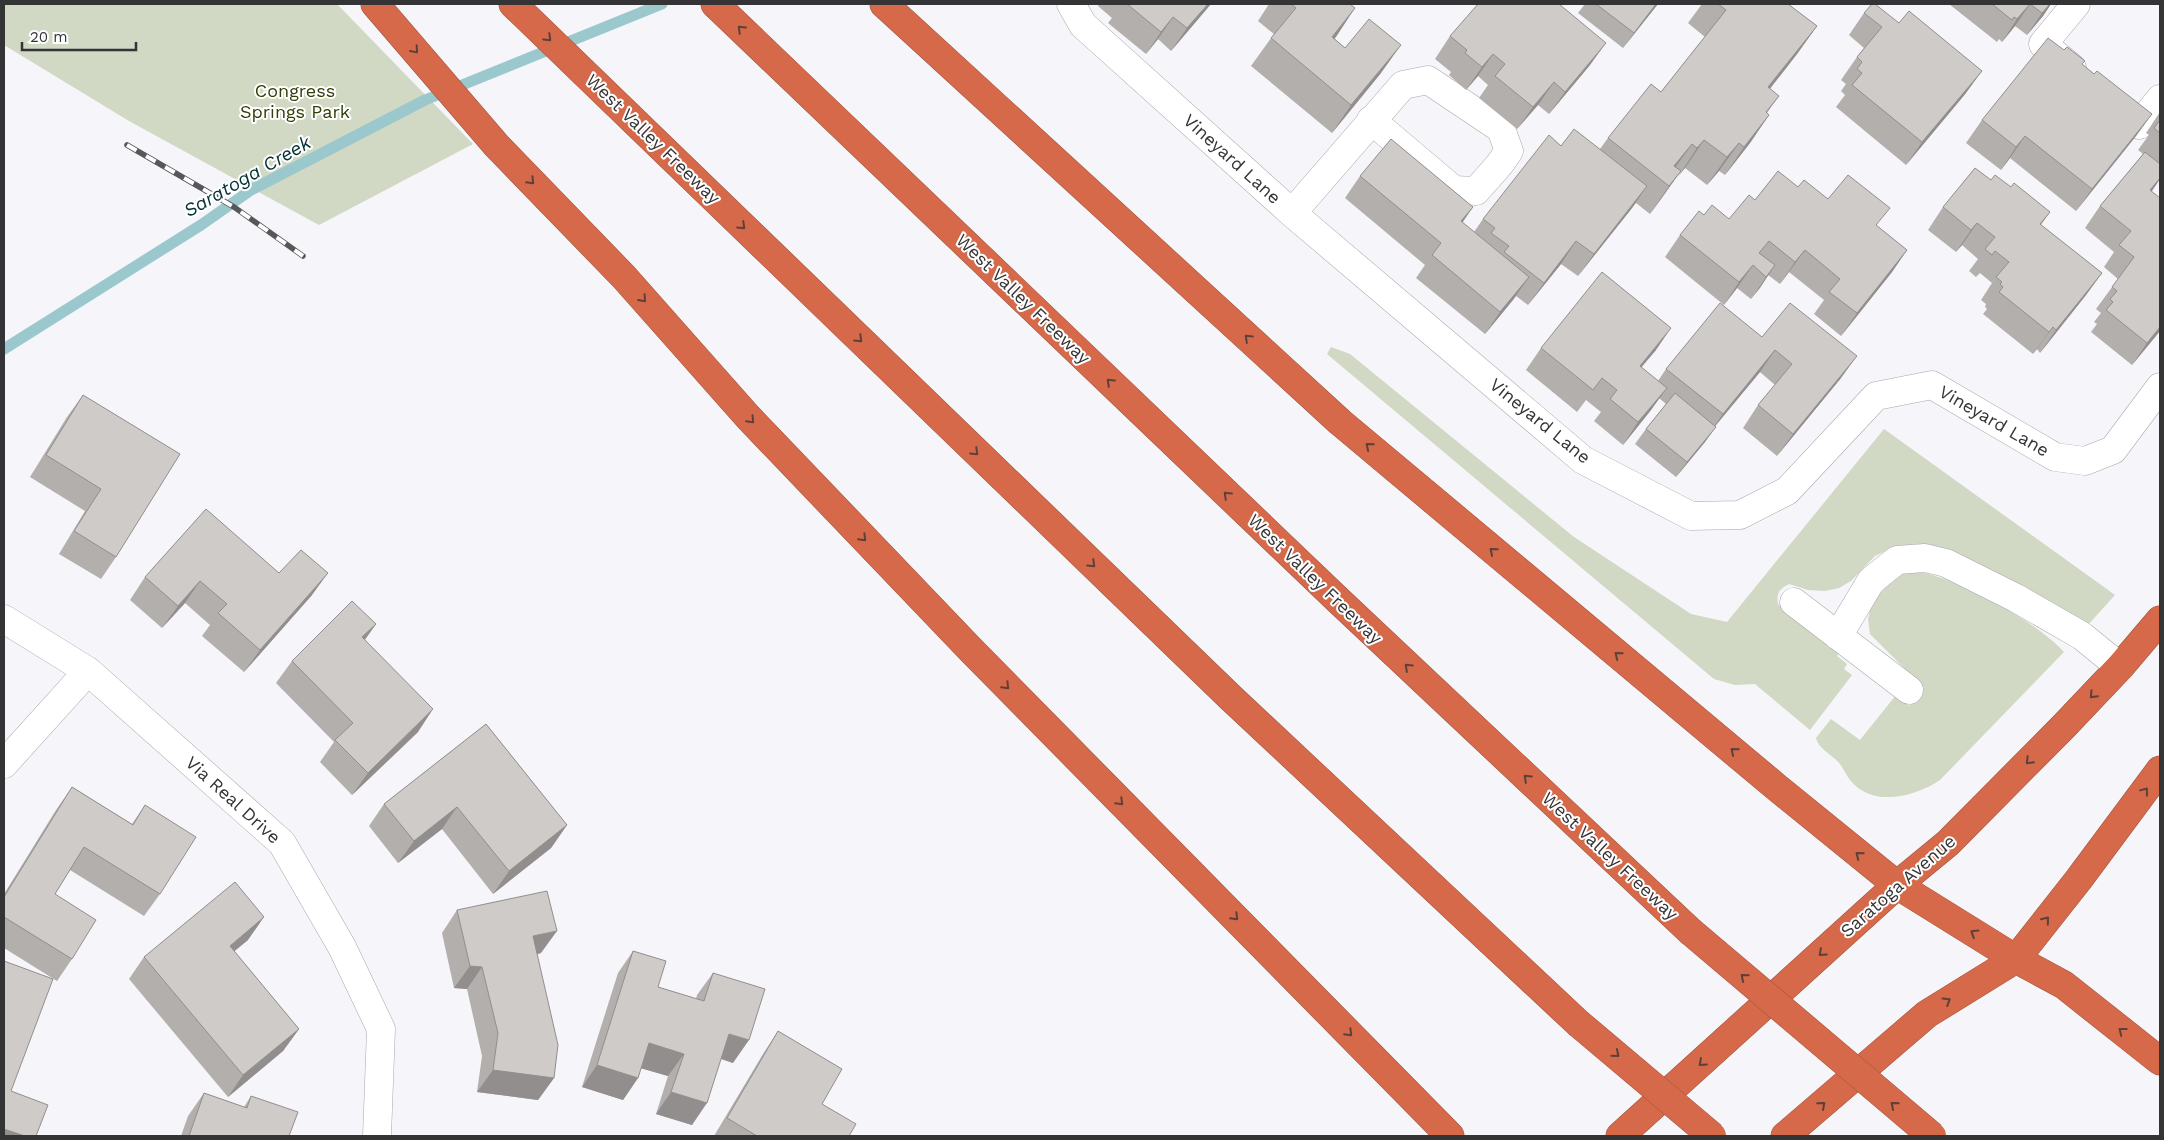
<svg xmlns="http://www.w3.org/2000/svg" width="2164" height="1140" font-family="'Work Sans',sans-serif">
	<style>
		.green { fill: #d1d8c3 }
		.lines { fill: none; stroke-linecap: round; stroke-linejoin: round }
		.stream { stroke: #9bc8cd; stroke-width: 11 }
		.minor-casing { stroke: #a8a8ac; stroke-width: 29 }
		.highway-casing { stroke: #9d5642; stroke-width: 29 }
		.minor { stroke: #fff; stroke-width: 28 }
		.highway { stroke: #d66949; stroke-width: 28 }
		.rail-casing { stroke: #575759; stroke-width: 5.5 }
		.rail { stroke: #fff; stroke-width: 4; stroke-dasharray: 11; stroke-linecap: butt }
		.highway-bridge-casing { stroke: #9d5642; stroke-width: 29; stroke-linecap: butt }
		.highway-bridge { stroke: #d66949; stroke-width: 28 }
		.wall { fill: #b2afad }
		.shaded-wall { fill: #918e8d }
		.building { fill: #cfcbc9; stroke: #918e8d }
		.oneway { stroke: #5c413b }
		.labels { text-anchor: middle; stroke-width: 4; stroke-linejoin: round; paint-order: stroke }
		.park-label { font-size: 18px; fill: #313e05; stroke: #fff }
		.street-label { font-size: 18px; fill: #343436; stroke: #fff }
		.water-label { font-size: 19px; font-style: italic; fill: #023034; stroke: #fff }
	</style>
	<rect width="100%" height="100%" fill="#f5f5fa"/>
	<path class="green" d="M 4,4 L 337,4 L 473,144 L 319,225 L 129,121 L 4,45 Z
		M 1331,347 L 1350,354 L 1574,537 L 1691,614 L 1727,622 L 1884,429 L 2115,595 L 2086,627 L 1944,550 L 1918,544 L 1894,547 L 1875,556 L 1851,581 L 1839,588 L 1825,591 L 1808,590 L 1789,584 C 1780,589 1776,592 1778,604 L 1840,651 L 1837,656 L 1847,664 L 1844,669 L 1852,675 L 1810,730 L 1755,684 L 1735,685 L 1714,679 L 1327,354 Z
		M 1908,571 C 1949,571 2037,622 2064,652 L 1940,780 C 1915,797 1872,808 1850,780 C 1846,775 1844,769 1840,764 C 1832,754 1819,750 1816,738 L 1831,719 L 1860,740 L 1896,695 L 1909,706 L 1924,688 L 1870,634 L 1868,619 L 1872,602 L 1895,578 Z"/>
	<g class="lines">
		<path class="stream" d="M 4,349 L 201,225 L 251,190 L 425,100 L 662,4"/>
		<g class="minor-casing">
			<path id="minor" d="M 1071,4 L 1083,25 L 1292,213 L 1583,460 L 1691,516 L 1740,515 L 1787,491 L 1876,396 L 1932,385 L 2055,457 L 2085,461 L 2113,450 L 2160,387
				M 2072,68 L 2043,44 L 2076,4
				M 2124,112 L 2139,125 L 2160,99
				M 1292,213 L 1403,85 L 1428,80 L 1501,129 L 1509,151 L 1499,165 L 1476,191 L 1454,190 L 1371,120
				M 1794,602 L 1909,690
				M 4,619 L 88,671 L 282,843 L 342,947 L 381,1029 L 377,1136
				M 1838,636 L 1871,581 L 1897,560 L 1925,558 L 1946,563 L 2016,598 L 2082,636 L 2120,667
				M 4,764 L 88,671"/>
		</g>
		<g class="highway-casing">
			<path id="highway" d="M 375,4 L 497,146 L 624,277 L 748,417 L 972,651 L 1450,1136
				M 513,4 L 1230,697 L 1578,1023
				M 715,4 L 1338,600 L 1690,931
				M 884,4 L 1340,422 L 1775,786 L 1897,885 L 2016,959 L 2064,985 L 2160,1061
				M 1620,1136 L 1897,885 L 1948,843 L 2064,726 L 2120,667 L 2160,620
				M 1785,1136 L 1927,1014 L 2016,959 L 2079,879 L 2160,770"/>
		</g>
		<use href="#minor" class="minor"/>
		<use href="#highway" class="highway"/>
		<g class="rail-casing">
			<path id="rail" d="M 127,145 L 234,207 L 303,256"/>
		</g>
		<use href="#rail" class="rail"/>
		<g class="highway-bridge-casing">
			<path id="highway-bridge" d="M 1690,931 L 1932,1136
				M 1578,1023 L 1712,1136"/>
		</g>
		<use href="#highway-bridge" class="highway-bridge"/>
	</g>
	<path class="wall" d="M 1099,4 L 1211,4 L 1171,51 L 1158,39 L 1146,54 L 1108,23 L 1112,18 L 1098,6 Z
		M 1269,4 L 1350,4 L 1334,38 L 1345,48 L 1381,73 L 1332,133 L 1251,66 L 1274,34 L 1258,21 Z
		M 1585,4 L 1658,4 L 1623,48 L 1578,13 Z
		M 1702,4 L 1788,4 L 1817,26 L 1797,54 L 1770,89 L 1779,96 L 1767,113 L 1769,115 L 1750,143 L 1725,175 L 1719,171 L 1707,185 L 1685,168 L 1677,176 L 1661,199 L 1650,214 L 1636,203 L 1578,276 L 1561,264 L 1528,305 L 1516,296 L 1485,334 L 1416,278 L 1425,265 L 1345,198 L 1360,176 L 1473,207 L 1462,222 L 1474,232 L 1483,219 L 1561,146 L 1600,149 L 1608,138 L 1661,92 L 1705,37 L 1688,23 Z
		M 1949,4 L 2051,4 L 2043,16 L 2027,35 L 2015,26 L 2002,42 L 1999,39 L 1997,42 Z
		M 1864,13 L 1966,93 L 1906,165 L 1836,107 L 1845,95 L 1841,91 L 1846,84 L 1841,80 L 1857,57 L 1864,48 L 1849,35 Z
		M 1450,36 L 1590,65 L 1549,114 L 1538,105 L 1517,129 L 1479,98 L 1488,85 L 1478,76 L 1466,90 L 1449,75 L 1451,72 L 1435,59 Z
		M 2082,64 L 2094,74 L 2152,114 L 2136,136 L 2076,211 L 2010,158 L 2001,170 L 1966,143 L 1982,120 Z
		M 2160,112 L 2160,179 L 2152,191 L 2160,331 L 2132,365 L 2091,332 L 2097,324 L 2094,322 L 2101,313 L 2096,309 L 2118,279 L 2104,267 L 2114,252 L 2085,228 L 2100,206 L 2143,154 L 2138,150 L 2149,135 L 2146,133 Z
		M 1798,187 L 1828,199 L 1877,226 L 1907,250 L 1892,272 L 1841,336 L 1814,314 L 1824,300 L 1789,272 L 1780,284 L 1768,275 L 1751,299 L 1737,288 L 1724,305 L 1665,257 L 1680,235 L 1704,215 L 1729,219 L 1755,200 Z
		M 2011,187 L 2050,212 L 2041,225 L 2102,273 L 2086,295 L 2040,353 L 2037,349 L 2033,354 L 1983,314 L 1987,309 L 1985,307 L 1986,304 L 1981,300 L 1992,283 L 1980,273 L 1976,277 L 1969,271 L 1978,259 L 1962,245 L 1956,252 L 1928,230 L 1943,207 Z
		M 1762,337 L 1841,378 L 1777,456 L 1743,428 L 1758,405 L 1775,385 L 1760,372 L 1715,426 L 1705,442 L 1676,477 L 1635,444 L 1646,429 L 1666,404 L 1659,398 L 1651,410 L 1623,445 L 1594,421 L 1601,412 L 1586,400 L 1577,412 L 1526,370 L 1541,348 L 1656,350 L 1641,367 L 1658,381 L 1666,369 Z
		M 83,395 L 116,557 L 101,579 L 59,554 L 85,511 L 30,477 L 67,417 Z
		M 279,573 L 312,595 L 244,672 L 202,636 L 210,625 L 185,603 L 162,628 L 130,600 L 145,577 Z
		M 376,624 L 365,640 L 418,732 L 352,795 L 320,762 L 334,742 L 276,683 L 292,661 Z
		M 486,724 L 567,825 L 551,848 L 493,894 L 442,829 L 398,863 L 369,826 L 384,804 Z
		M 72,787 L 132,824 L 145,805 L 160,894 L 144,916 L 70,870 L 55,894 L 72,959 L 57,981 L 4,948 L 4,894 L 56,810 Z
		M 457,910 L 541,953 L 537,954 L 554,1078 L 538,1100 L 477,1092 L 482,1056 L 467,989 L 454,988 L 442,933 Z
		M 248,940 L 234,951 L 299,1029 L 283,1051 L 228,1097 L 129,979 L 144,957 Z
		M 633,951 L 658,987 L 696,999 L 697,995 L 713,973 L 733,1063 L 721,1059 L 692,1125 L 656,1114 L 668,1076 L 641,1068 L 638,1078 L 623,1100 L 582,1087 L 618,973 Z
		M 778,1031 L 822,1104 L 849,1136 L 714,1136 L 763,1054 Z
		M 204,1093 L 244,1107 L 251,1096 L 289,1136 L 181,1136 L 188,1116 Z"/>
	<path class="shaded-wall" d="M 1208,4 L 1211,4 L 1171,51 L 1187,28 Z
		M 1656,4 L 1658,4 L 1623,48 L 1634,33 Z
		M 2030,4 L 2015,26 L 2002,42 L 2017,19 Z
		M 2050,4 L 2051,4 L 2043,16 L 2027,35 L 2042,13 Z
		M 1355,8 L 1336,37 L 1312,65 L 1332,37 Z
		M 1173,17 L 1158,39 L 1146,54 L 1161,32 Z
		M 1817,26 L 1797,54 L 1749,115 L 1768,87 Z
		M 1606,43 L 1590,65 L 1549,114 L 1565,92 Z
		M 1401,45 L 1381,73 L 1332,133 L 1351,105 Z
		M 1493,54 L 1478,76 L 1466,90 L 1482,67 Z
		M 1982,71 L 1966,93 L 1906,165 L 1922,142 Z
		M 1554,82 L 1538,105 L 1517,129 L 1533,107 Z
		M 2152,114 L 2136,136 L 2076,211 L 2092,189 Z
		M 1769,115 L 1750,143 L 1725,175 L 1744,147 Z
		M 2025,136 L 2010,158 L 2001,170 L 2016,147 Z
		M 1704,140 L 1685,168 L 1678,177 L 1697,148 Z
		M 1739,143 L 1719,171 L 1707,185 L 1727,157 Z
		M 1692,144 L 1672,172 L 1674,166 Z
		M 1681,171 L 1661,199 L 1650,214 L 1669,186 Z
		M 2160,178 L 2160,179 L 2151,192 L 2150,190 Z
		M 1647,186 L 1632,208 L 1578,276 L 1594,254 Z
		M 1473,207 L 1458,229 L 1461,221 Z
		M 1977,223 L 1962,245 L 1956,252 L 1971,230 Z
		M 1576,241 L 1561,264 L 1528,305 L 1544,283 Z
		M 1805,250 L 1789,272 L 1780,284 L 1795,262 Z
		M 1907,250 L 1892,272 L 1841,336 L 1857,313 Z
		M 1753,265 L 1737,288 L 1724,305 L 1739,282 Z
		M 1775,265 L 1760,288 L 1751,299 L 1766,277 Z
		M 2102,273 L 2086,295 L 2040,353 L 2056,330 Z
		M 1529,277 L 1513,300 L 1485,334 L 1500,312 Z
		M 2053,327 L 2037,349 L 2033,354 L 2049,332 Z
		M 2160,327 L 2160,331 L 2132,365 L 2147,343 Z
		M 1671,328 L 1656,350 L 1624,388 L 1640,366 Z
		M 1775,350 L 1760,372 L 1707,436 L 1723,414 Z
		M 1857,356 L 1841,378 L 1777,456 L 1793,434 Z
		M 1667,388 L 1651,410 L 1623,445 L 1638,422 Z
		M 1716,427 L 1705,442 L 1676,477 L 1687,462 Z
		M 328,573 L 312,595 L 244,672 L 260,650 Z
		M 200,581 L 185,603 L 162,628 L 178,606 Z
		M 376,624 L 360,646 L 362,637 Z
		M 433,709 L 418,732 L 352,795 L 368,773 Z
		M 457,807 L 442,829 L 398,863 L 414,841 Z
		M 567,825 L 551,848 L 493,894 L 509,871 Z
		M 264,917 L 248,940 L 214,968 L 230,946 Z
		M 557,931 L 541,953 L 518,959 L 533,936 Z
		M 470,966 L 482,967 L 467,989 L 454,988 Z
		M 299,1029 L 283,1051 L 228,1097 L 243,1075 Z
		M 729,1034 L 749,1040 L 733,1063 L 713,1056 Z
		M 649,1043 L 684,1054 L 668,1076 L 633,1066 Z
		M 597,1065 L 638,1078 L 623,1100 L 582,1087 Z
		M 493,1070 L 554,1078 L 538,1100 L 477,1092 Z
		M 671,1092 L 707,1103 L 692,1125 L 656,1114 Z
		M 4,1129 L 25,1136 L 4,1136 Z"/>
	<path class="building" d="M 1127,4 L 1208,4 L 1187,28 L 1173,17 L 1161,32 Z
		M 1291,4 L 1350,4 L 1355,8 L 1332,37 L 1345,48 L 1369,19 L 1401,45 L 1351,105 L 1271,38 L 1296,8 Z
		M 1478,4 L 1559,4 L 1606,43 L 1565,92 L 1554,82 L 1533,107 L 1495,76 L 1505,64 L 1493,54 L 1482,67 L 1465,53 L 1467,50 L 1450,36 Z
		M 1596,4 L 1656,4 L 1634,33 Z
		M 1718,4 L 1788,4 L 1817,26 L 1768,87 L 1779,96 L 1766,112 L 1769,115 L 1744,147 L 1739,143 L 1727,157 L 1704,140 L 1697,148 L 1692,144 L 1674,166 L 1681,171 L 1669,186 L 1608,138 L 1651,84 L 1661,92 L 1726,10 Z
		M 1872,4 L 1875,4 L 1899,23 L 1909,11 L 1982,71 L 1922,142 L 1852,85 L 1862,73 L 1857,69 L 1862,62 L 1857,57 L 1882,27 L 1864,13 Z
		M 1992,4 L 2030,4 L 2017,19 L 2014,17 L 2012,20 Z
		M 2030,4 L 2050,4 L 2042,13 Z
		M 2048,38 L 2064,50 L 2067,47 L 2085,61 L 2082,64 L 2094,74 L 2097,71 L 2152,114 L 2092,189 L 2025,136 L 2016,147 L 1982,120 Z
		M 2160,120 L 2160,133 L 2154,128 Z
		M 1574,129 L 1647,186 L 1594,254 L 1576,241 L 1544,283 L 1504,252 L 1509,246 L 1491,233 L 1495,228 L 1483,219 L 1549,135 L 1561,146 Z
		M 1391,139 L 1473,207 L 1461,221 L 1529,277 L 1500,312 L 1432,255 L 1441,243 L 1360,176 Z
		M 2145,152 L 2160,164 L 2160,178 L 2150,190 L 2160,198 L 2160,327 L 2147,343 L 2106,310 L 2113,302 L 2110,299 L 2117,291 L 2112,287 L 2134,257 L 2119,245 L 2131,231 L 2100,206 Z
		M 1975,168 L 1991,180 L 1995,175 L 2011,187 L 2014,183 L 2050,212 L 2040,224 L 2102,273 L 2056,330 L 2053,327 L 2049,332 L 1999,292 L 2003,287 L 2000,284 L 2002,282 L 1996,277 L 2009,262 L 1995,251 L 1992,255 L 1985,249 L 1995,237 L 1977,223 L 1971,230 L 1943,207 Z
		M 1778,171 L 1798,187 L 1804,180 L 1828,199 L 1848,175 L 1890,208 L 1876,225 L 1907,250 L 1857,313 L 1829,292 L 1840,279 L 1805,250 L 1795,262 L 1769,241 L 1759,253 L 1775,265 L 1766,277 L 1753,265 L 1739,282 L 1680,235 L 1699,211 L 1704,215 L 1712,205 L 1729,219 L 1749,195 L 1755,200 Z
		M 1602,272 L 1671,328 L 1640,366 L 1667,388 L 1638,422 L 1610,399 L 1617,390 L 1602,378 L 1593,390 L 1541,348 Z
		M 1720,303 L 1762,337 L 1790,303 L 1857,356 L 1793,434 L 1758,405 L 1792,364 L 1775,350 L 1723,414 L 1666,369 Z
		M 1675,393 L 1716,427 L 1687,462 L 1646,429 Z
		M 83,395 L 180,454 L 116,557 L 74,531 L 101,489 L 46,455 Z
		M 206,509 L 279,573 L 301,550 L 328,573 L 260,650 L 218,613 L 227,604 L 200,581 L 178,606 L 145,577 Z
		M 352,601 L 376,624 L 362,637 L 433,709 L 368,773 L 335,740 L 353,723 L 292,661 Z
		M 486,724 L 567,825 L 509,871 L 457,807 L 414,841 L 384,804 Z
		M 72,787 L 133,825 L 145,805 L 196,837 L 160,894 L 84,847 L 55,894 L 96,920 L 72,959 L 4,917 L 4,897 Z
		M 235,882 L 264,917 L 230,946 L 299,1029 L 243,1075 L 144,957 Z
		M 547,891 L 557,931 L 533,936 L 558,1045 L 554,1078 L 493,1070 L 498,1033 L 482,967 L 470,966 L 457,910 Z
		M 633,951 L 666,961 L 658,987 L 704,1001 L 713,973 L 765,989 L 749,1040 L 729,1034 L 707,1103 L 671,1092 L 684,1054 L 649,1043 L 638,1078 L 597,1065 Z
		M 4,961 L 53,979 L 11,1091 L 48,1105 L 36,1136 L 25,1136 L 4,1129 Z
		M 778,1031 L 842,1069 L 822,1104 L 856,1124 L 849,1136 L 757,1136 L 727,1118 Z
		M 204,1093 L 247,1108 L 251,1096 L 298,1112 L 289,1136 L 189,1136 Z"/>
	<defs><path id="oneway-chevron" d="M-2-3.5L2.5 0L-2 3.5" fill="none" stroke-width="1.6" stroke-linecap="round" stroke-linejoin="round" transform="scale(1.25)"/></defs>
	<g class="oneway">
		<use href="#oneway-chevron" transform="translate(741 29) rotate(-136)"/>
		<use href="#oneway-chevron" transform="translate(548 38) rotate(44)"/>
		<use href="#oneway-chevron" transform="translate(415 50) rotate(49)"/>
		<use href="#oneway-chevron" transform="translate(531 181) rotate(46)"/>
		<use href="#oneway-chevron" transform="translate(742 226) rotate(44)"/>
		<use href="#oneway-chevron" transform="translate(643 299) rotate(48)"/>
		<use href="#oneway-chevron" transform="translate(1248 338) rotate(-137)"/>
		<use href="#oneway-chevron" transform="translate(859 339) rotate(44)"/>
		<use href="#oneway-chevron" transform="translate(1110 382) rotate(-136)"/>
		<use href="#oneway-chevron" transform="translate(751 420) rotate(47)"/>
		<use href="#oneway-chevron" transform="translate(1369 446) rotate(-140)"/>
		<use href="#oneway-chevron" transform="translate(975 452) rotate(44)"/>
		<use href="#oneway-chevron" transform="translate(1227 495) rotate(-136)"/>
		<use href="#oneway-chevron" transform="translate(863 538) rotate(46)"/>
		<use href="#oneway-chevron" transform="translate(1493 551) rotate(-140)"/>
		<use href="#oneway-chevron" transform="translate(1092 564) rotate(44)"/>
		<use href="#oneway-chevron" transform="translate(1618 655) rotate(-141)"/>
		<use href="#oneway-chevron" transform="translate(1408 667) rotate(-137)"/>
		<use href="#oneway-chevron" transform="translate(1006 686) rotate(45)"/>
		<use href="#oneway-chevron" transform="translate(2093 695) rotate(133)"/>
		<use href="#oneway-chevron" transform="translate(1734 751) rotate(-140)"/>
		<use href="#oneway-chevron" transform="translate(2029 761) rotate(135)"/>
		<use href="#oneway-chevron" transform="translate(1527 778) rotate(-137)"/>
		<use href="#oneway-chevron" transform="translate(2145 791) rotate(-53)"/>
		<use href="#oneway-chevron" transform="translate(1120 802) rotate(45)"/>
		<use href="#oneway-chevron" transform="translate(1859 855) rotate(-141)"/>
		<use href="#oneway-chevron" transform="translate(1235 917) rotate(45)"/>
		<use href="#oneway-chevron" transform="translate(2046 920) rotate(-51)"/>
		<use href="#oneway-chevron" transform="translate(1974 933) rotate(-148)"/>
		<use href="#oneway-chevron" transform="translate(1822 953) rotate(138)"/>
		<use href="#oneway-chevron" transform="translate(1744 977) rotate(-140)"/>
		<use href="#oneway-chevron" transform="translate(1947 1001) rotate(-32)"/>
		<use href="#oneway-chevron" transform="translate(2122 1031) rotate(-142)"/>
		<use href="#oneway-chevron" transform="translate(1349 1033) rotate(45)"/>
		<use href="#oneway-chevron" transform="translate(1616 1054) rotate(40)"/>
		<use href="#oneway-chevron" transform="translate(1702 1063) rotate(138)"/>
		<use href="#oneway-chevron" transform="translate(1822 1105) rotate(-41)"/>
		<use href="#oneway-chevron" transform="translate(1894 1105) rotate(-140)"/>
	</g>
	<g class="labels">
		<g class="park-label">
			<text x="295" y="97">Congress<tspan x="295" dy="21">Springs Park</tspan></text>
		</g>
		<g class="street-label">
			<text transform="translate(653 139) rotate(44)" y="6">West Valley Freeway</text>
			<text transform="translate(1232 159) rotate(42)" y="6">Vineyard Lane</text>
			<text transform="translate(1023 299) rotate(44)" y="6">West Valley Freeway</text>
			<text transform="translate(1540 421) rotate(39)" y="6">Vineyard Lane</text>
			<text transform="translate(1994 421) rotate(30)" y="6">Vineyard Lane</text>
			<text transform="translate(1315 579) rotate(44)" y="6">West Valley Freeway</text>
			<text transform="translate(233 800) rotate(42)" y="6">Via Real Drive</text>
			<text transform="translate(1610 856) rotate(43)" y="6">West Valley Freeway</text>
			<text transform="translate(1898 886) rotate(-41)" y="6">Saratoga Avenue</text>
		</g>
		<g class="water-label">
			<text transform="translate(247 176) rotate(-30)" y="7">Saratoga Creek</text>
		</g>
	</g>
	<rect width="2164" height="1140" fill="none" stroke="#343436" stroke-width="10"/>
	<path d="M22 42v8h114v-8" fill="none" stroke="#343436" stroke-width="2.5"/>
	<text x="30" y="42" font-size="15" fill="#343436" stroke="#ffffff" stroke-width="4" paint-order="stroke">20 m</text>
</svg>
